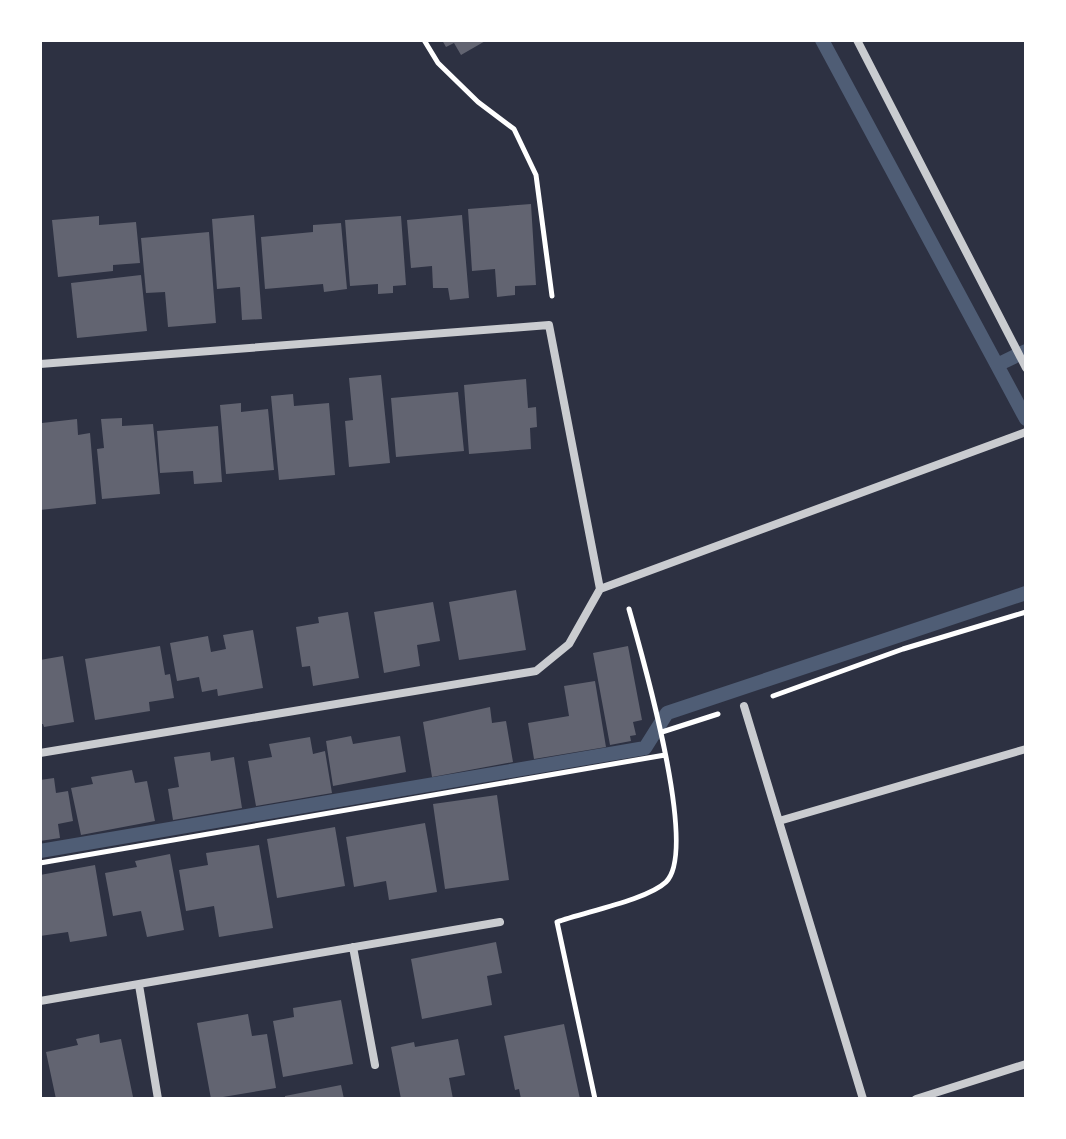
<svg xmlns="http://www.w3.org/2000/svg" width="1066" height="1139" font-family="'Exo 2',sans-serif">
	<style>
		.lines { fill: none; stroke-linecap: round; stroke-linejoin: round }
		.stream { stroke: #4f5d75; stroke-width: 14 }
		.building { fill: #626471 }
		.path { stroke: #fff; stroke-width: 5 }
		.minor { stroke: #caccd0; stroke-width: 8 }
	</style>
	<rect width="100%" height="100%" fill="#2d3142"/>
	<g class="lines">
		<path class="stream" d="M 822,40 L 997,365 L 1026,351
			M 997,365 L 1026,419
			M 40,851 L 645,748 L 667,713 L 1026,593"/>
	</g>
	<path class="building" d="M 442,40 L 487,40 L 461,55 L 454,43 L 446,47 Z
		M 531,204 L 536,285 L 515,286 L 515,295 L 497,297 L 495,269 L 472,271 L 468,209 Z
		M 254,215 L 262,319 L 242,320 L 240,287 L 217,289 L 212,219 Z
		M 462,215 L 469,298 L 450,300 L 448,288 L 433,288 L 432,266 L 411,268 L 407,220 Z
		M 99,216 L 99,225 L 136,222 L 140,263 L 113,265 L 113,271 L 58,277 L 52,220 Z
		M 401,216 L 406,285 L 393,286 L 393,293 L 378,294 L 378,284 L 350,286 L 345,220 Z
		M 341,223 L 347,289 L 324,292 L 323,284 L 265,289 L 261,237 L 313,232 L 313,225 Z
		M 209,232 L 216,323 L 168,327 L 165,292 L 146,293 L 141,238 Z
		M 141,275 L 147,331 L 77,338 L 71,283 Z
		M 381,375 L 390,463 L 349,467 L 345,421 L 353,420 L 349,378 Z
		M 526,379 L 528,408 L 536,407 L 537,427 L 530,428 L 531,449 L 469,454 L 464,385 Z
		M 458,392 L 464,451 L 396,457 L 391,398 Z
		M 293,394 L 294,406 L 329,403 L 335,475 L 279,480 L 271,396 Z
		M 241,403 L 241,412 L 268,409 L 274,470 L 226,474 L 220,405 Z
		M 122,418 L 122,426 L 153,424 L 160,494 L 102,499 L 97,449 L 104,448 L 101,419 Z
		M 77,419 L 78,435 L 90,433 L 96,504 L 40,510 L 42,423 Z
		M 218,426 L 222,482 L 194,484 L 193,471 L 160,473 L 157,431 Z
		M 516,590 L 526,650 L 459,660 L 449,602 Z
		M 433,602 L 440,641 L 417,645 L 420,666 L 384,673 L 374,612 Z
		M 348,612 L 359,678 L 313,686 L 310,666 L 302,667 L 296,627 L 319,623 L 318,617 Z
		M 253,630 L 263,688 L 218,696 L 217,689 L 202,692 L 199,677 L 177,681 L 170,643 L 208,636 L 211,652 L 226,649 L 223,635 Z
		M 160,646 L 165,675 L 170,674 L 174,698 L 149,702 L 150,711 L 95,720 L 85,659 Z
		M 628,646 L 642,720 L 633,722 L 636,735 L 630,736 L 631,741 L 610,745 L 593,653 Z
		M 63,656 L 74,722 L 44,727 L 43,724 L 40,724 L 40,660 Z
		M 595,681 L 606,747 L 534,759 L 528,723 L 569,716 L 564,686 Z
		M 490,707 L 492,723 L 506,721 L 513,762 L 432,777 L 423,722 Z
		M 351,736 L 353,744 L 400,736 L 406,772 L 333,786 L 326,741 Z
		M 310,737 L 313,754 L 325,751 L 332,793 L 256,806 L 248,761 L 272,757 L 269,744 Z
		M 210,752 L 211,761 L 234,757 L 242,808 L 173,820 L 168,789 L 179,787 L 174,757 Z
		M 132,770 L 135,783 L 147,781 L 155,821 L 81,835 L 71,788 L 93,784 L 91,777 Z
		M 54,778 L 56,793 L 68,791 L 73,821 L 58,824 L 60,838 L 40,841 L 40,780 Z
		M 497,795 L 509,880 L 445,889 L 433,804 Z
		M 425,823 L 437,892 L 389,900 L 386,881 L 354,887 L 346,837 Z
		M 335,827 L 345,886 L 277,898 L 267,839 Z
		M 259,845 L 273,928 L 219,937 L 214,906 L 186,911 L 179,870 L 208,865 L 206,853 Z
		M 170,854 L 184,930 L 147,937 L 141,911 L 113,916 L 105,873 L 137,867 L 135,861 Z
		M 95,865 L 107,936 L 70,942 L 68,932 L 40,936 L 40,875 Z
		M 496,942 L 502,973 L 487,976 L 492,1005 L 422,1019 L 411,959 Z
		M 341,1000 L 353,1064 L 283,1077 L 273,1021 L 294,1017 L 293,1008 Z
		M 248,1014 L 252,1036 L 267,1034 L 276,1088 L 211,1099 L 197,1023 Z
		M 564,1024 L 580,1099 L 521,1099 L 519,1089 L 515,1090 L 504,1036 Z
		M 99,1034 L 100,1043 L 121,1039 L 133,1097 L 56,1099 L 46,1052 L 78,1045 L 76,1039 Z
		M 458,1039 L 465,1075 L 449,1078 L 453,1099 L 401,1099 L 391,1047 L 414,1042 L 415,1047 Z
		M 341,1085 L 344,1099 L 285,1099 L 285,1096 Z"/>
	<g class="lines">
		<path class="path" d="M 424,40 L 438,63 L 478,102 L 514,129 L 536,175 L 552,296
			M 773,696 L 903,649 L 1026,612
			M 662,732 L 718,714
			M 40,863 L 665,755
			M 595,1099 L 557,922 C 584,912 647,900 666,882 C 699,850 642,655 629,609"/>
		<path class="minor" d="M 857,40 L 1026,368
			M 40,364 L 549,325 L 600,589 L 1026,432
			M 744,706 L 863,1099
			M 40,753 L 536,671 L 569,644 L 600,589
			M 779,821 L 1026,749
			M 353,947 L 375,1065
			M 139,985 L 158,1099
			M 40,1001 L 500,922
			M 916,1099 L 1026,1064"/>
	</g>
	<rect width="1066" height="1139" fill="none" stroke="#ffffff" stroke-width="84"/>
</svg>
